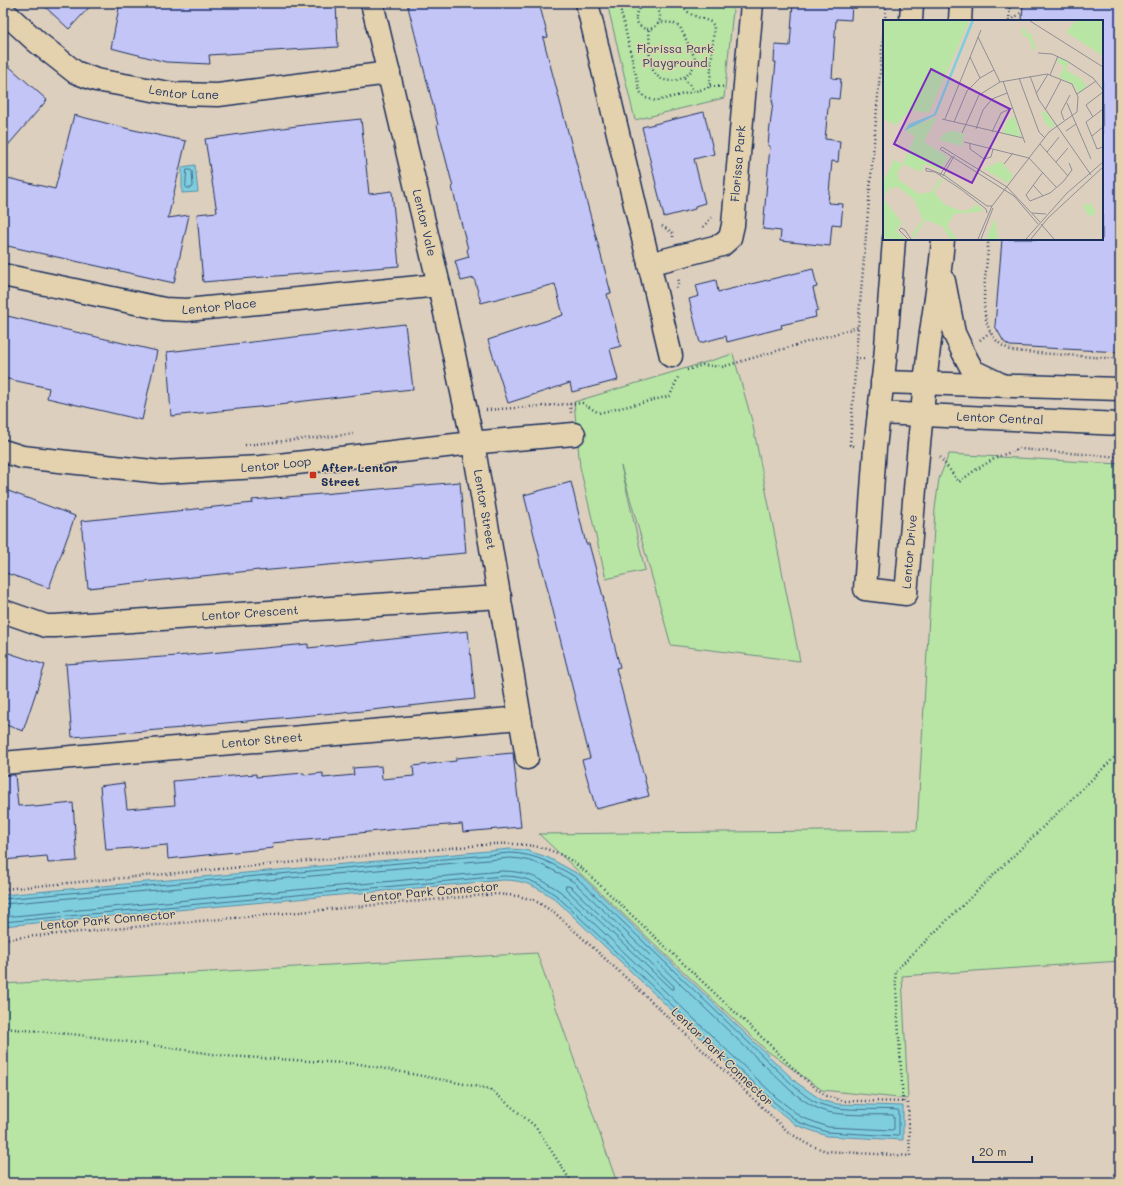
<svg xmlns="http://www.w3.org/2000/svg" width="1123" height="1186" font-family="Mali,sans-serif">
	<style>
		.green { fill: #b8e5a3; stroke: #6a8a80 }
		.water { fill: #7fcedd; stroke: #578eaa }
		.lines { fill: none; stroke-linecap: round; stroke-linejoin: round }
		.shore { stroke: #436f91; stroke-width: 1 }
		.building { fill: #c3c5f7; stroke: #1b2f5e }
		.minor-casing { stroke: #1b2f5e; stroke-width: 25 }
		.path { stroke: #1b2f5e; stroke-width: 2.5; stroke-dasharray: 1 3; stroke-linecap: butt }
		.minor { stroke: #e4d2af; stroke-width: 22 }
		.poi-dot { fill: #c8321e; stroke: #e4d2af; stroke-width: 1.5 }
		.labels { text-anchor: middle; stroke-width: 3; stroke-linejoin: round; paint-order: stroke }
		.park-label { font-size: 12px; fill: #2b4165; stroke: #e4d2af }
		.street-label { font-size: 12px; fill: #1b2f5e; stroke: #e4d2af }
		.poi-label { font-size: 12px; font-weight: bold; fill: #1b2f5e; stroke: #e4d2af; text-anchor: start }
		.inset-road { fill: none; stroke: #8f8f97; stroke-width: 1 }
		.view { fill: #7b2cbf; fill-opacity: 0.15; stroke: #7b2cbf; stroke-width: 2 }
		.inset-edge { fill: none; stroke: #1b2f5e; stroke-width: 2 }
	</style>
	<rect width="100%" height="100%" fill="#ddcfbd"/>
	<filter id="ink" filterUnits="userSpaceOnUse"><feTurbulence type="fractalNoise" baseFrequency=".025" numOctaves="2"/><feDisplacementMap in="SourceGraphic" scale="8" xChannelSelector="R" yChannelSelector="G"/><feConvolveMatrix kernelMatrix="1 2 1 2 8 2 1 2 1" color-interpolation-filters="sRGB"/></filter>
	<g filter="url(#ink)">
		<path class="green" d="M 607,3 L 730,3 L 733,10 L 724,98 L 635,120 Z
			M 733,354 L 752,421 L 800,661 L 671,645 L 621,466 L 645,570 L 606,579 L 580,467 L 574,402 Z
			M 949,454 L 1120,464 L 1120,961 L 902,976 L 908,1099 L 822,1090 L 766,1050 L 539,834 L 917,830 L 935,509 L 939,479 Z
			M 537,953 L 617,1183 L 3,1183 L 3,984 Z"/>
		<path class="water" d="M 195,165 L 198,192 L 182,193 L 182,167 Z
			M 510,849 L 525,850 L 547,857 L 580,875 L 797,1083 L 823,1101 L 837,1104 L 903,1106 L 903,1140 L 827,1136 L 796,1125 L 771,1105 L 555,899 C 537,887 525,880 503,880 L 3,926 L 3,895 Z"/>
		<g class="lines">
			<path class="shore" d="M 187,170 L 190,170 L 192,171 L 193,186 L 192,188 L 187,188 L 186,187 Z
				M 566,886 L 568,886 L 571,887 L 674,986 L 674,989 L 671,989 L 566,889 Z
				M 3,899 L 510,853 C 537,854 555,865 577,878 L 794,1086 C 802,1093 812,1102 823,1105 C 845,1112 874,1108 898,1110 L 899,1112 L 899,1134 L 897,1136 L 827,1132 L 798,1122 L 774,1102 L 557,896 C 539,883 525,876 503,876 L 3,922
				M 3,904 L 510,858 C 536,859 553,870 574,882 L 790,1090 C 799,1097 808,1104 819,1109 C 835,1117 873,1114 893,1115 L 894,1117 L 894,1129 L 892,1130 L 828,1127 L 801,1117 L 777,1098 L 561,892 C 542,879 526,871 502,871 L 3,917"/>
		</g>
		<path class="building" d="M 41,3 L 93,3 L 69,29 Z
			M 120,3 L 336,3 L 338,47 L 209,55 L 210,64 L 166,62 L 111,48 Z
			M 407,3 L 539,3 L 548,37 L 543,38 L 611,293 L 607,294 L 621,346 L 610,349 L 618,380 L 572,392 L 570,383 L 508,403 L 488,340 L 563,315 L 555,284 L 481,303 L 474,278 L 461,281 L 455,261 L 469,257 L 467,250 L 468,249 L 452,187 L 453,187 L 437,125 L 438,125 Z
			M 793,3 L 852,3 L 851,20 L 836,19 L 832,78 L 841,79 L 839,99 L 829,98 L 825,139 L 840,141 L 838,162 L 832,161 L 828,203 L 843,204 L 841,225 L 832,224 L 830,246 L 780,241 L 781,231 L 763,229 L 770,146 L 768,146 L 769,134 L 773,102 L 772,102 L 776,62 L 774,62 L 775,45 L 790,46 Z
			M 1023,3 L 1120,3 L 1120,352 L 1010,346 L 1004,342 L 995,326 L 1002,239 L 1102,239 L 1102,21 L 1022,21 Z
			M 3,61 L 47,100 L 3,151 Z
			M 704,112 L 714,154 L 694,159 L 705,203 L 695,206 L 695,209 L 664,217 L 642,127 Z
			M 74,115 L 129,129 L 186,141 L 168,218 L 189,215 L 174,283 L 3,245 L 3,177 L 55,189 Z
			M 361,119 L 369,194 L 392,191 L 399,266 L 203,282 L 197,214 L 217,212 L 205,139 L 304,125 Z
			M 813,269 L 817,287 L 813,288 L 818,310 L 815,311 L 816,317 L 781,325 L 782,328 L 727,342 L 726,336 L 700,343 L 689,299 L 699,296 L 696,285 L 716,280 L 718,292 Z
			M 3,315 L 157,351 L 142,420 L 47,398 L 49,388 L 3,378 Z
			M 405,324 L 413,389 L 364,394 L 288,403 L 288,404 L 171,416 L 167,352 Z
			M 460,482 L 466,553 L 259,571 L 259,570 L 88,588 L 81,521 L 253,503 L 252,500 Z
			M 571,482 L 586,544 L 589,544 L 604,600 L 603,600 L 620,667 L 616,668 L 649,796 L 596,809 L 582,760 L 590,758 L 524,495 Z
			M 3,489 L 75,516 L 49,588 L 3,572 Z
			M 468,631 L 475,699 L 334,714 L 334,713 L 182,727 L 182,728 L 72,737 L 66,664 L 177,656 L 308,644 L 308,648 Z
			M 3,651 L 45,665 L 23,731 L 3,724 Z
			M 513,753 L 521,827 L 463,832 L 462,824 L 408,828 L 329,836 L 329,838 L 272,843 L 273,848 L 168,859 L 167,845 L 106,850 L 100,786 L 124,783 L 127,809 L 175,805 L 173,781 L 256,774 L 256,777 L 304,773 L 304,775 L 323,773 L 323,778 L 354,775 L 353,768 L 381,766 L 382,779 L 414,776 L 413,766 L 456,761 L 456,758 Z
			M 3,775 L 15,775 L 18,806 L 34,805 L 35,807 L 73,803 L 77,861 L 48,863 L 47,856 L 3,860 Z"/>
		<g class="lines">
			<g class="minor-casing">
				<g id="minor">
					<path id="s1" d="M 372,3 L 439,285 L 473,443 L 527,758"/>
					<path d="M 587,3 L 671,356"/>
					<path id="s2" d="M 3,11 L 37,42 L 75,72 L 96,80 L 175,94 L 218,95 L 389,73"/>
					<path d="M 911,21 L 912,3"/>
					<path d="M 960,21 L 961,3"/>
					<path id="s3" d="M 894,239 L 885,360 L 875,448 L 865,589 L 906,594 C 913,518 918,442 927,366 C 931,323 940,282 943,239"/>
					<path id="s4" d="M 649,264 L 722,245 L 730,238 L 733,225 L 752,3"/>
					<path id="s5" d="M 3,275 L 164,309 L 187,310 L 439,285"/>
					<path d="M 944,281 L 954,333 L 963,352 L 973,371 L 998,383"/>
					<path d="M 882,382 L 1120,389"/>
					<path id="s6" d="M 879,413 L 1120,424"/>
					<path id="s7" d="M 3,451 L 22,457 L 161,472 L 261,467 L 481,442 L 574,434"/>
					<path id="s8" d="M 3,611 L 46,626 L 55,626 L 500,597"/>
					<path id="s9" d="M 3,763 L 520,718"/>
				</g>
			</g>
			<path class="path" d="M 619,3 L 640,92 L 646,98 L 656,101 L 708,88 L 710,83 L 714,26 L 711,22 L 692,15 L 676,3
				M 637,3 L 639,8
				M636 17a12 12 0 1 1 24 0a12 12 0 1 1-24 0Z
				M 885,21 L 886,3
				M 1009,21 L 1010,3
				M 1010,21 L 1022,12
				M 649,30 C 650,43 648,58 653,70 C 660,85 681,83 690,72 C 693,69 694,64 696,60 L 680,27 L 673,23 L 659,22
				M 696,60 L 712,61
				M 684,78 L 694,91
				M 710,86 L 725,87
				M 662,226 L 673,233 L 673,237
				M 703,227 L 712,217
				M 988,239 C 989,269 973,320 999,343 C 1002,346 1008,348 1012,351 L 1120,359
				M 676,288 L 679,282 L 678,277
				M 980,340 L 990,332
				M 855,358 L 865,359
				M 687,370 L 703,365 L 722,367 L 858,327
				M 570,404 L 582,403 L 599,413 L 670,396 L 679,375
				M 486,410 L 570,404 L 571,413
				M 245,445 L 353,434
				M 854,446 L 850,445 L 858,327 L 884,27
				M 940,457 L 959,482 L 974,471 L 997,457 L 1019,449 L 1120,457
				M 3,889 L 493,844 C 522,843 547,845 572,861 C 577,865 582,869 587,873 L 772,1047 L 801,1076 L 826,1096 L 844,1101 L 864,1101 L 908,1102 L 910,1156 L 826,1151 L 807,1144 L 787,1131 L 647,997 L 555,913 L 534,900 L 518,896 L 496,894 L 3,939
				M 3,1028 L 80,1035 L 227,1056 L 360,1064 L 490,1089 L 536,1127 L 572,1183
				M 903,1102 L 895,971 L 1120,752"/>
			<use href="#minor" class="minor"/>
		</g>
	</g>
	<rect class="poi-dot" x="309" y="471" width="8" height="8" rx="2"/>
	<g class="labels">
		<g class="park-label">
			<text x="675" y="53">Florissa Park<tspan x="675" dy="14">Playground</tspan></text>
		</g>
		<g class="street-label">
			<text dy="4" stroke="none"><textPath href="#s2" startOffset="206">Lentor Lane</textPath></text>
			<text dy="4" stroke="none"><textPath href="#s4" startOffset="161">Florissa Park</textPath></text>
			<text dy="4" stroke="none"><textPath href="#s1" startOffset="226">Lentor Vale</textPath></text>
			<text dy="4" stroke="none"><textPath href="#s5" startOffset="220">Lentor Place</textPath></text>
			<text dy="4" stroke="none"><textPath href="#s6" startOffset="121">Lentor Central</textPath></text>
			<text dy="4" stroke="none"><textPath href="#s7" startOffset="275">Lentor Loop</textPath></text>
			<text dy="4" stroke="none"><textPath href="#s1" startOffset="519">Lentor Street</textPath></text>
			<text dy="4" stroke="none"><textPath href="#s3" startOffset="435">Lentor Drive</textPath></text>
			<text dy="4" stroke="none"><textPath href="#s8" startOffset="250">Lentor Crescent</textPath></text>
			<text dy="4" stroke="none"><textPath href="#s9" startOffset="260">Lentor Street</textPath></text>
			<text transform="translate(431 892) rotate(-5)" y="4">Lentor Park Connector</text>
			<text transform="translate(108 920) rotate(-5)" y="4">Lentor Park Connector</text>
			<text transform="translate(722 1057) rotate(44)" y="4">Lentor Park Connector</text>
		</g>
		<g class="poi-label">
			<text x="321" y="472">After Lentor<tspan x="321" dy="14">Street</tspan></text>
		</g>
	</g>
	<g transform="translate(883 20)">
		<rect width="220" height="220" fill="#ddcfbd"/>
		<path d="M 0,1 L 86,1 L 46,93 L 27,90 L 13,105 L 0,99 ZM 193,1 L 220,1 L 220,36 L 183,12 ZM 142,8 L 144,14 L 148,13 L 153,29 L 150,30 L 145,16 L 141,17 L 138,9 ZM 176,37 L 186,43 L 183,50 L 197,58 L 204,66 L 196,73 L 190,64 L 176,57 L 181,46 L 174,42 ZM 162,91 L 172,105 L 167,109 L 165,104 L 163,105 L 158,92 ZM 54,97 L 41,122 L 65,137 L 57,150 L 42,144 L 38,152 L 20,144 L 14,153 L 16,160 L 36,174 L 48,172 L 58,158 L 60,160 L 51,172 L 61,184 L 78,191 L 89,189 L 93,184 L 101,191 L 71,194 L 64,206 L 74,219 L 68,219 L 59,206 L 43,200 L 30,218 L 28,216 L 40,200 L 31,179 L 15,167 L 6,168 L 0,178 L 19,203 L 13,211 L 22,219 L 3,219 L 0,215 L 0,162 L 11,140 L 20,144 L 32,116 L 24,112 L 27,107 ZM 132,97 L 138,117 L 120,114 L 124,100 ZM 68,110 L 81,114 L 79,126 L 56,120 L 62,112 L 67,113 ZM 118,141 L 130,156 L 125,163 L 101,149 ZM 203,184 L 208,184 L 213,192 L 206,197 L 200,186 ZM 112,198 L 115,219 L 103,219 Z" fill="#b8e5a3"/>
		<path d="M 88,1 L 91,1 L 53,95 L 21,111 L 26,104 L 51,94 Z" fill="#7fcedd"/>
		<path class="inset-road" d="M 147,1 L 220,47M 95,17 L 117,62M 155,33 L 169,34 L 184,41 L 210,58 L 220,70M 87,37 L 97,58M 167,55 L 175,36M 147,56 L 156,80 L 208,155M 136,58 L 156,112 L 162,118M 120,61 L 142,123M 153,74 L 165,54M 194,74 L 213,61M 184,83 L 208,139M 220,89 L 203,102 L 214,129 L 220,127M 162,90 L 178,60M 210,97 L 203,85 L 220,72M 59,99 L 140,118M 62,99 L 98,10M 181,100 L 178,92 L 187,75M 71,102 L 84,71 L 97,58 L 111,50M 93,109 L 100,90 L 109,79 L 124,73M 183,111 L 193,104M 109,112 L 118,93 L 129,88M 79,113 L 96,75 L 117,62 L 164,54 L 189,64 L 195,77 L 194,92 L 166,112 L 109,186 L 95,219M 209,116 L 220,107M 81,122 L 146,138 L 174,168M 87,123 L 87,129 L 101,139 L 108,137 L 110,129M 157,124 L 185,156M 164,132 L 176,117M 173,142 L 185,128M 121,144 L 130,133M 160,152 L 143,175 L 147,181 L 167,173 L 180,162 L 189,150 L 186,143M 57,155 L 69,136M 60,156 L 71,136M 150,165 L 160,176M 104,193 L 103,189 L 79,170 L 52,152 L 43,151 L 43,148 L 61,155 L 104,186 L 109,186M 149,193 L 163,194M 155,204 L 131,176 L 57,129 L 59,127 L 124,167 L 157,202M 158,204 L 171,219M 25,219 L 16,210 L 18,208 L 22,210 L 28,219M 98,219 L 110,188M 143,219 L 184,173 L 220,142M 148,219 L 165,198 L 220,147"/>
		<path class="view" d="M 48,49 L 127,89 L 89,163 L 11,124 Z"/>
		<rect width="220" height="220" class="inset-edge"/>
	</g>
	<rect width="1123" height="1186" fill="none" stroke="#e4d2af" stroke-width="16"/>
	<rect x="8" y="8" width="1107" height="1170" fill="none" stroke="#1b2f5e" stroke-width="1.5" filter="url(#ink)"/>
	<path d="M973 1156v6h59v-6" fill="none" stroke="#1b2f5e" stroke-width="2"/>
	<text x="979" y="1156" font-size="12" fill="#1b2f5e" stroke="#e4d2af" stroke-width="3" paint-order="stroke">20 m</text>
</svg>
